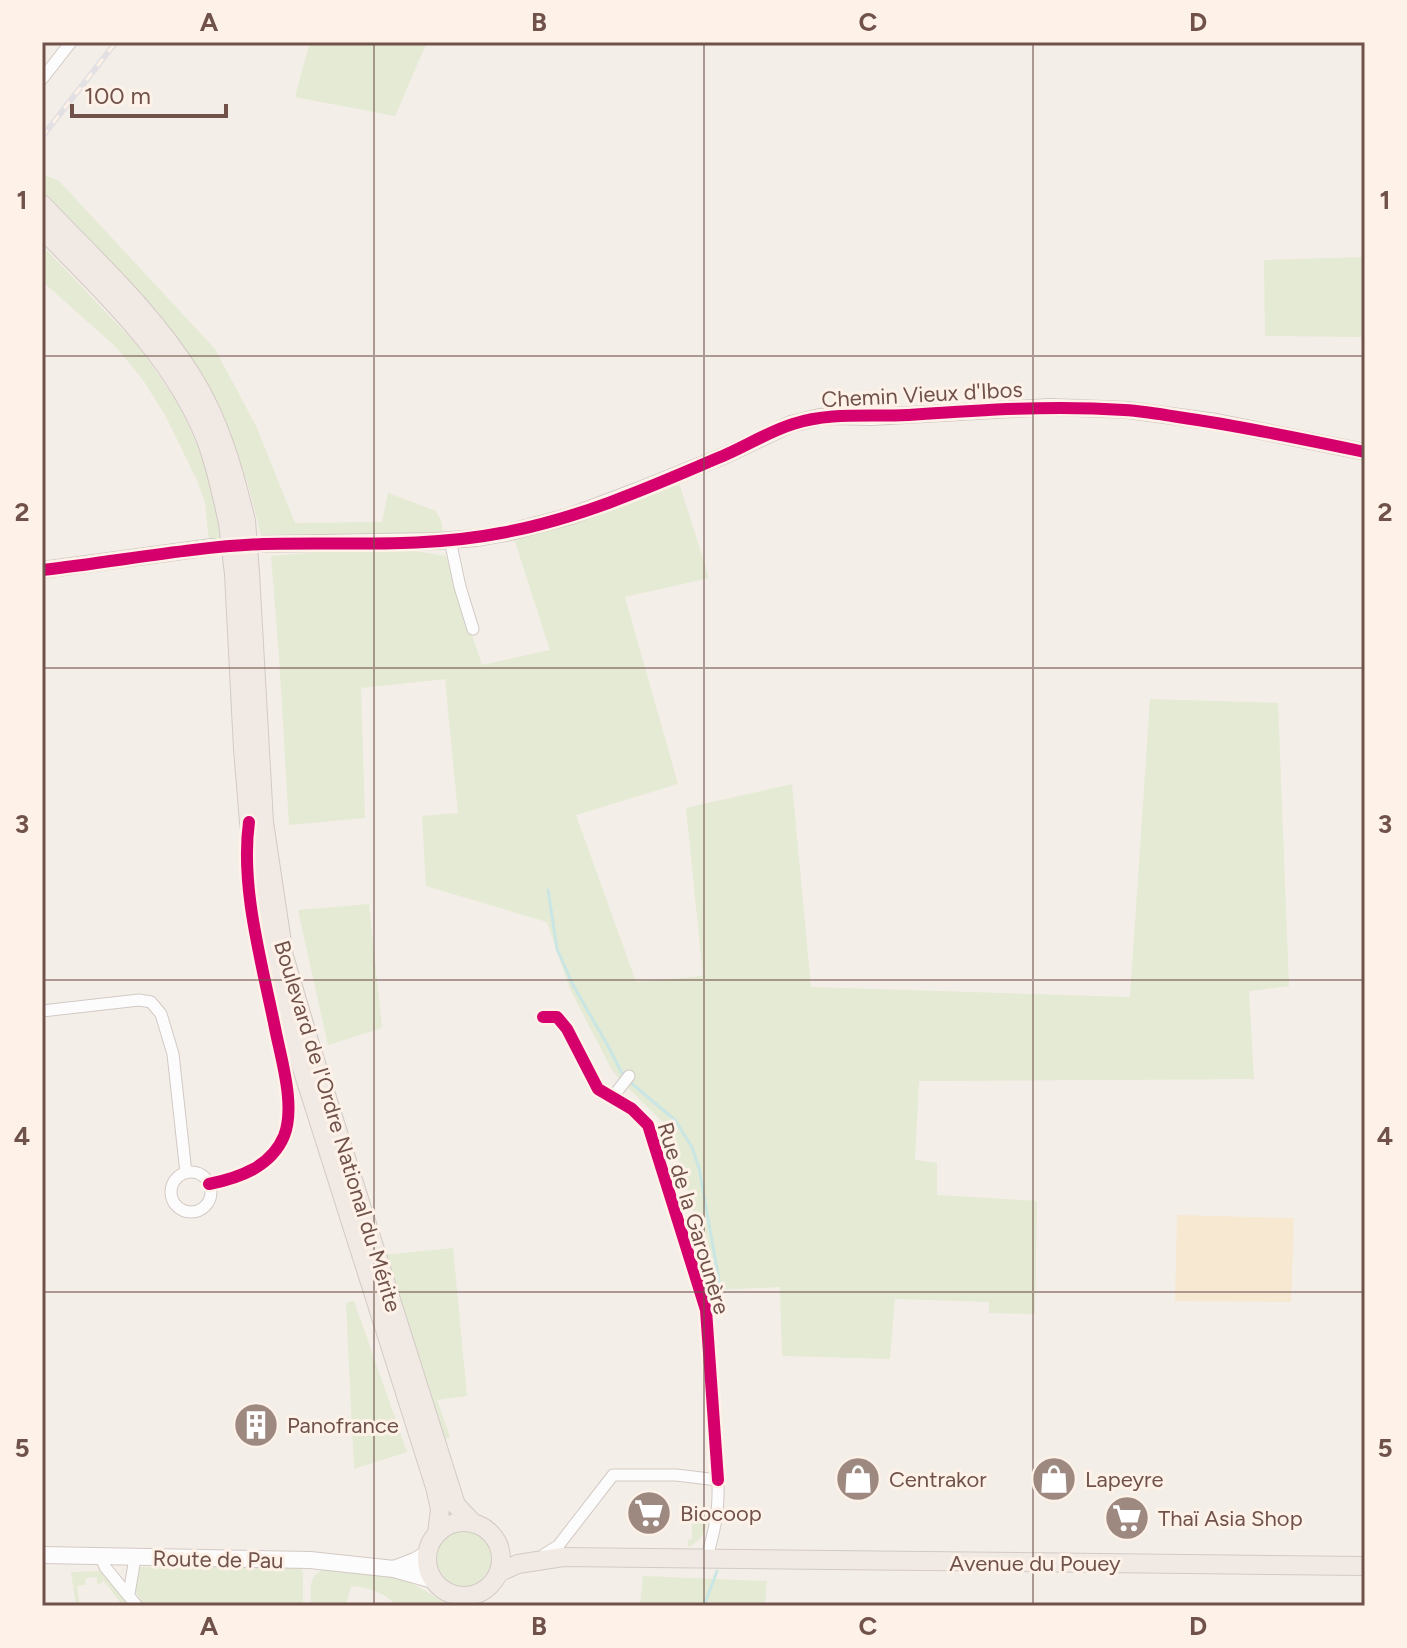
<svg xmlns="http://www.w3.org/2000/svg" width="1407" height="1648" font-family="Figtree,sans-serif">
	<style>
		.green { fill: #e4ead3 }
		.sand { fill: #f6e8d1 }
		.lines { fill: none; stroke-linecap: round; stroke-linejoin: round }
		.stream { stroke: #cae6e4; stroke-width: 3 }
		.street-casing { stroke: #d2c9c5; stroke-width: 13 }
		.secondary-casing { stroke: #d3c9c4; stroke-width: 18 }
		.primary-casing { stroke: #d3c9c5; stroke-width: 20 }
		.street { stroke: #fdfcfc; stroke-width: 11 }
		.secondary { stroke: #fdfcfc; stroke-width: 16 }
		.primary { stroke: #f1eae4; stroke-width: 18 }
		.rail-casing { stroke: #e3e0e4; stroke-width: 6 }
		.rail { stroke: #fef2e8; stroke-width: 3; stroke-dasharray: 9; stroke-linecap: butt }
		.primary-bridge-casing { stroke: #d3c9c5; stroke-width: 20; stroke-linecap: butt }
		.primary-bridge { stroke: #f1eae4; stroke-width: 18 }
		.cycleway-casing { stroke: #fef2e8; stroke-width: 17 }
		.cycleway { stroke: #d6006c; stroke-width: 12 }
		.grid { fill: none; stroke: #70524a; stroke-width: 2; stroke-opacity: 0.55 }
		.labels { text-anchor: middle; stroke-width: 6; stroke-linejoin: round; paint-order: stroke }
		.street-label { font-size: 22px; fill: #70524a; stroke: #fef2e8 }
		.poi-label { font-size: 22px; fill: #70524a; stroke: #fef2e8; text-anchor: start }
		.neatline { fill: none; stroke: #70524a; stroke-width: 3 }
		.grid-label { font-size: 26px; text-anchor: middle; font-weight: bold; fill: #70524a }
	</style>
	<rect width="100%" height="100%" fill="#f4eee8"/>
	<path class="green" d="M 310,42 L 427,42 L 395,116 L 295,97 Z
		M 47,176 L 59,181 L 215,349 L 257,428 L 295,523 L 382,522 L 388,493 L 436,511 L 441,521 L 443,532 L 435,536 L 262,539 L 249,488 L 220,408 L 191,359 L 159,313 L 42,190 L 42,177 Z
		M 42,245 L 138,346 L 180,406 L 200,452 L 216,504 L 221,541 L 209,542 L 205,503 L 197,480 L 165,415 L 143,380 L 116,347 L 42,281 Z
		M 1365,257 L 1365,337 L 1265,336 L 1264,260 Z
		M 675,470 L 709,578 L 625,597 L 678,784 L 576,815 L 636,982 L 703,976 L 686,808 L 792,784 L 811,987 L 1130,997 L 1150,699 L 1278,703 L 1289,986 L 1249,991 L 1254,1079 L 919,1081 L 915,1160 L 937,1163 L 937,1195 L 1037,1201 L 1035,1314 L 989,1313 L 989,1302 L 895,1299 L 890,1359 L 782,1356 L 780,1287 L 714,1290 L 686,1184 L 673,1145 L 663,1122 L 621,1081 L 612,1070 L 570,989 L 547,922 L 426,886 L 422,816 L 458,813 L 445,679 L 361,688 L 365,818 L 289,825 L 279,656 L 271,556 L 344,550 L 408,550 L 446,556 L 482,665 L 550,650 L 510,526 L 529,523 Z
		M 369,904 L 382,1028 L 328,1045 L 298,910 Z
		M 453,1248 L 467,1396 L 437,1400 L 450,1437 L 443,1440 L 382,1255 Z
		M 354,1301 L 407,1452 L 354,1469 L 346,1303 Z
		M 692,1520 L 707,1520 C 706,1533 700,1541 688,1547 L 688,1540 L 692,1539 Z
		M436 1559a29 29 0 1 1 58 0a29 29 0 1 1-58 0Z
		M 137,1567 L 301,1568 L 303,1574 L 303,1606 L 144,1606 L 136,1593 Z
		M 325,1568 C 350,1570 377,1570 400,1579 C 418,1585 434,1596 450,1606 L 396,1606 C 387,1593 367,1587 351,1586 L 346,1606 L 311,1606 C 311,1588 307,1577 325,1568 Z
		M 102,1571 L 129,1606 L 123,1606 L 104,1581 L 97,1585 L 97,1577 L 86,1578 L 85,1585 L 77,1586 L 80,1606 L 76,1606 L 71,1572 Z
		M 643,1576 L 767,1581 L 765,1606 L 640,1606 Z"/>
	<path class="sand" d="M 1177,1215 L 1294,1218 L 1291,1302 L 1175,1301 Z"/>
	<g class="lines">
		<path class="stream" d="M 548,890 L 557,949 L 573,985 L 608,1046 L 624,1077
			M 630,1082 L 675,1120 L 692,1147 L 699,1168 L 720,1286
			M 704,1606 L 717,1571"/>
		<g class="street-casing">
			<path id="street" d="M 42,79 L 71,42
				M 450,540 L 460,587 L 473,629
				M 42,1011 L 139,1000 L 151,1002 L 161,1014 L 173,1054 L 186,1173
				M 543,1017 L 557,1017 L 567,1029 L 598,1089 L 632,1109 L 648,1125 L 706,1310 L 718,1480
				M 612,1098 L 629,1076
				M171 1192a20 20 0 1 1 40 0a20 20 0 1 1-40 0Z
				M 209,1184 C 239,1178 271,1167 284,1136 C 296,1106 281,1059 275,1028 C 266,986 256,944 251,901
				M 545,1554 L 558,1546 L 613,1475 L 676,1475 L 718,1480 C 719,1512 715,1529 706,1560
				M 101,1557 L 105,1567 L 137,1606
				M 129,1594 L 135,1558"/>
		</g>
		<g class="secondary-casing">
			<path id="secondary" d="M 264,544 L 437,541 L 477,538 L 506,533 L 571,516 L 637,491 L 726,455 L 791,424 L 820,417 L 835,416 L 871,417 L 1051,407 L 1128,410 L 1216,422 L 1365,452
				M 42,570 L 212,547
				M 42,1555 L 310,1560 L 394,1569 L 433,1580
				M 394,1569 L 415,1561 L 427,1554"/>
		</g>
		<g class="primary-casing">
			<path id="primary" d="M 42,204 C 94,259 152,311 192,376 C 220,420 234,471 246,521
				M 42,229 C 104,293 173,356 206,440 C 216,467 222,495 228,523
				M 250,573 L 264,822 L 284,956 L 310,1044 L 456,1505 L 474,1524
				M 234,574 L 243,749 L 249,822 L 263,921 L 293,1040 L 435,1487 L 440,1509 L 437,1533
				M427 1559a37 37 0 1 1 74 0a37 37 0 1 1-74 0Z
				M 498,1573 L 518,1564 L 563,1557 L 1365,1566"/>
		</g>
		<use href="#street" class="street"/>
		<use href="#secondary" class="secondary"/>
		<use href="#primary" class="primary"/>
		<g class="rail-casing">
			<path id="rail" d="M 42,137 L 116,42"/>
		</g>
		<use href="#rail" class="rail"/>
		<g class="primary-bridge-casing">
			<path id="primary-bridge" d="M 246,521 L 250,573
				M 228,523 L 234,574"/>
		</g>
		<use href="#primary-bridge" class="primary-bridge"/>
		<g class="cycleway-casing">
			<path id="cycleway" d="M 42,570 C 116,562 189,547 264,544 C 341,542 426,548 501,533 C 579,519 653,486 725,455 C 748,445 770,431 793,424 C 830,412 869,417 907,415 C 980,410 1052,405 1124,410 C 1142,411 1160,414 1178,417 C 1241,426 1303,439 1365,452
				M 543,1017 L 557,1017 L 567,1029 L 598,1089 L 632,1109 L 648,1125 L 706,1310 L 718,1480
				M 209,1184 C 239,1178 271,1167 284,1136 C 296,1106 281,1059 275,1028 C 262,963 240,887 249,822"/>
		</g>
		<use href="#cycleway" class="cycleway"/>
	</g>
	<path class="grid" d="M 374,42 L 374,1606M 704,42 L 704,1606M 1033,42 L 1033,1606M 42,356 L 1365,356M 42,668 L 1365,668M 42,980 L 1365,980M 42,1292 L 1365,1292"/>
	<defs>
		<g id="building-disc" transform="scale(2.3)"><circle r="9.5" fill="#9e8981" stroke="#fef2e8"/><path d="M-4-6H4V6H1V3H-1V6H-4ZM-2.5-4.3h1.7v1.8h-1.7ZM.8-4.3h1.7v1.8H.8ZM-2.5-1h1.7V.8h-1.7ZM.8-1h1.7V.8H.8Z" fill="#fff"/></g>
		<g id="shop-disc" transform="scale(2.3)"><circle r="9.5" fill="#9e8981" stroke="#fef2e8"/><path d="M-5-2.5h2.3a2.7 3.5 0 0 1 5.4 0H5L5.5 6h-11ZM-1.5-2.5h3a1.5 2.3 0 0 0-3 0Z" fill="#fff"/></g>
		<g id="supermarket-disc" transform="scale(2.3)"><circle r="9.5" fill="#9e8981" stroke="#fef2e8"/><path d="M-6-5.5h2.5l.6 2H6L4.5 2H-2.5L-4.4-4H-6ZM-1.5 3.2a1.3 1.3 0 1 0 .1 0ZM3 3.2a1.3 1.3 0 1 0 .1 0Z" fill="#fff"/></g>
	</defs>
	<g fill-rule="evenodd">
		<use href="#building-disc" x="256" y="1425"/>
		<use href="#shop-disc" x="858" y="1479"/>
		<use href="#shop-disc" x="1054" y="1479"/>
		<use href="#supermarket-disc" x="649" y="1513"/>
		<use href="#supermarket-disc" x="1127" y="1518"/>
	</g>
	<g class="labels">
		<g class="street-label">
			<text transform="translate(922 394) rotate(-3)" y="8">Chemin Vieux d'Ibos</text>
			<text transform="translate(338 1126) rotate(73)" y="8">Boulevard de l'Ordre National du Mérite</text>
			<text transform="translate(694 1218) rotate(73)" y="8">Rue de la Garounère</text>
			<text transform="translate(218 1559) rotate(1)" y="8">Route de Pau</text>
			<text x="1035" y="1571">Avenue du Pouey</text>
		</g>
		<g class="poi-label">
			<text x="287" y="1433">Panofrance</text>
			<text x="889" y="1487">Centrakor</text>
			<text x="1085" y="1487">Lapeyre</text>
			<text x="680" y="1521">Biocoop</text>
			<text x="1158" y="1526">Thaï Asia Shop</text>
		</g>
	</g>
	<rect width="1407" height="1648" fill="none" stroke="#fef2e8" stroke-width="88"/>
	<path d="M72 104v12h154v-12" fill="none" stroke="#70524a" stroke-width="4"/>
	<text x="84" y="104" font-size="24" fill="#70524a" stroke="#fef2e8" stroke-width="6" paint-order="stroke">100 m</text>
	<rect x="44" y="44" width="1319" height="1560" class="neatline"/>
	<g class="grid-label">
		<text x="209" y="31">A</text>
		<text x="539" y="31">B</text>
		<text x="868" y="31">C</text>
		<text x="1198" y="31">D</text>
		<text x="22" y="209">1</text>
		<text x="1385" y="209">1</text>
		<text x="22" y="521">2</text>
		<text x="1385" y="521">2</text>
		<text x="22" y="833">3</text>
		<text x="1385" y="833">3</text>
		<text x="22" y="1145">4</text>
		<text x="1385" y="1145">4</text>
		<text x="22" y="1457">5</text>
		<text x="1385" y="1457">5</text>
		<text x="209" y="1635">A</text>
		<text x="539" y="1635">B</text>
		<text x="868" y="1635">C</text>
		<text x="1198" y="1635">D</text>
	</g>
</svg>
